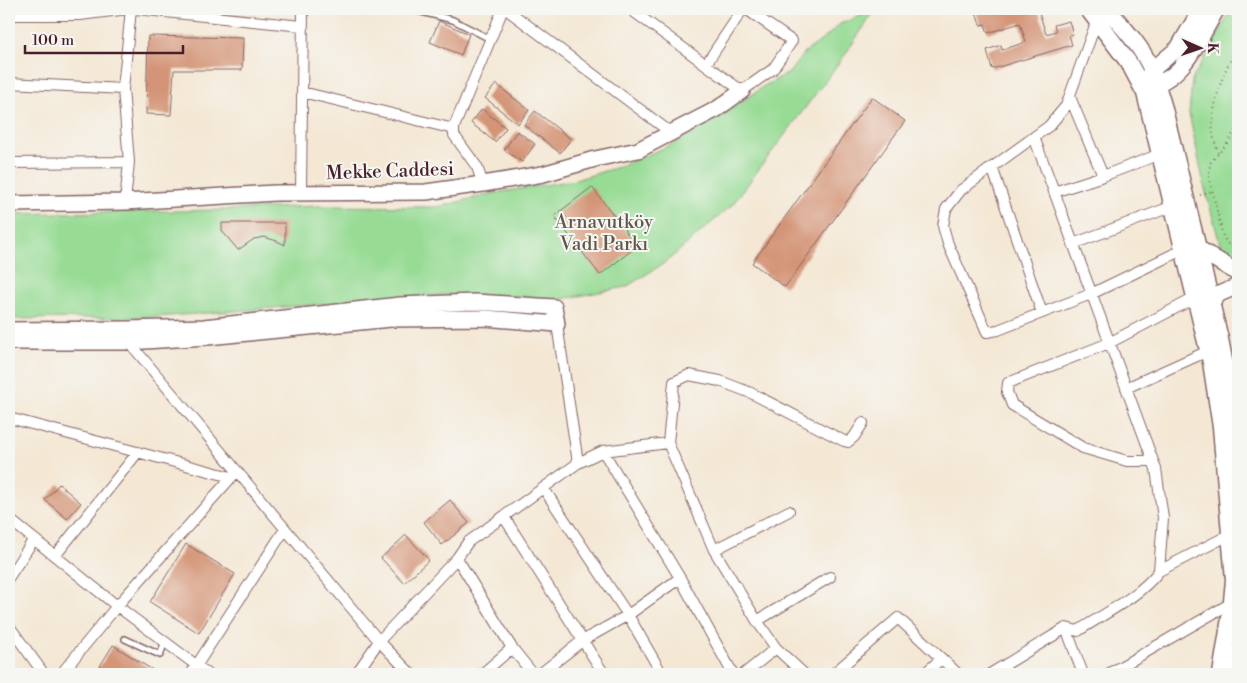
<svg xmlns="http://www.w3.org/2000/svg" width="1247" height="683" font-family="'Libre Bodoni',serif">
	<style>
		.green { fill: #97db94; stroke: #707d60 }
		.building { fill: #d49477 }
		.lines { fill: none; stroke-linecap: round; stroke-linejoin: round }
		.lane-casing { stroke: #866566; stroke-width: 8 }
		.street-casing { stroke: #866566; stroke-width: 12 }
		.secondary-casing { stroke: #866566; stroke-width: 18 }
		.primary-casing { stroke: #866566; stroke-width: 19 }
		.path { stroke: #866566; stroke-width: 2; stroke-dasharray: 1 4; stroke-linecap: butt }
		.lane { stroke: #fff; stroke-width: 5 }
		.street { stroke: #fff; stroke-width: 10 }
		.secondary { stroke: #fff; stroke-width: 15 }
		.primary { stroke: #fff; stroke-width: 16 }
		.labels { text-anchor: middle; stroke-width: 4; stroke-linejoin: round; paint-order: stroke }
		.street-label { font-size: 19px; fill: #4a1f2b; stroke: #f6f6f2 }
		.park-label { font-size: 19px; fill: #61574a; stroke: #f6f6f2 }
	</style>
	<rect width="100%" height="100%" fill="#f6f6f2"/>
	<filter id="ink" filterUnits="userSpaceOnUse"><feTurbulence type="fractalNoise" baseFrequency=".02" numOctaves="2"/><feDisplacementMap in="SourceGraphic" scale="10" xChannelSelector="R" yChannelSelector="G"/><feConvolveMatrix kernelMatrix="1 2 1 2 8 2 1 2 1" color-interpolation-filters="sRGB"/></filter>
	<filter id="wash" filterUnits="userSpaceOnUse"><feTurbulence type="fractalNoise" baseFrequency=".0096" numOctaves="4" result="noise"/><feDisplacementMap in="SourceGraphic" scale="20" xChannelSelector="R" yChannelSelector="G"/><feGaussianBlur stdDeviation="1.12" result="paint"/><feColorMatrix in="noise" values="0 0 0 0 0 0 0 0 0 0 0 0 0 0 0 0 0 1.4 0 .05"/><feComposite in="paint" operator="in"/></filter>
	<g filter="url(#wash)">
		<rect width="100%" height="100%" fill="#f4e8d5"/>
		<path class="green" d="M 873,9 L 876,9 L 844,56 L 732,205 L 666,262 L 626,287 L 557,300 L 525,297 L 441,295 L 156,317 L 9,319 L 9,214 L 224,210 L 317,206 L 437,207 L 495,193 L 575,180 L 621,166 L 673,144 L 726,113 L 764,86 L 789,73 L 804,53 L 826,37 L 840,24 L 858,17 Z
			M 1232,9 L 1238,9 L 1238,264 L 1229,258 L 1220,244 L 1205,189 L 1189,114 L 1192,80 Z"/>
		<g id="blocks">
			<path class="building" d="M 988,9 L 990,12 L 1002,9 L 1038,9 L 1046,34 L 1056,31 L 1054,25 L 1069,21 L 1073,34 L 1069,35 L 1072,45 L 992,69 L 987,50 L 1001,45 L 1002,50 L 1026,42 L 1020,23 L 988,33 L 985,24 L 980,25 L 976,12 Z
				M 439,21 L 469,34 L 461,55 L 430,42 Z
				M 148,36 L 243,38 L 242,70 L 174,70 L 171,115 L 146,114 Z
				M 496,84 L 529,110 L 518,124 L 485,98 Z
				M 872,97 L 905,121 L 785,287 L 752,263 Z
				M 482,109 L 506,128 L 495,142 L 471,123 Z
				M 535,111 L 571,139 L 560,153 L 524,125 Z
				M 517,131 L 535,144 L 522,162 L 504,150 Z
				M 592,187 L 637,246 L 600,275 L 554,216 Z
				M 222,223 L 285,223 L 285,245 L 277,241 L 264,237 L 254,239 L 238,250 L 222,231 Z
				M 59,484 L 81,503 L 67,519 L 45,500 Z
				M 450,500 L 469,523 L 442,545 L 424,522 Z
				M 406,535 L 429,560 L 404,583 L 381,558 Z
				M 186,544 L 235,574 L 199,633 L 150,602 Z
				M 113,645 L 159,674 L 95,674 Z"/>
		</g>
	</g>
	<g filter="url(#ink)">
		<use href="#blocks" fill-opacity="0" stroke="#866566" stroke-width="1"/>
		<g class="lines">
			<g class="lane-casing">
				<path id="lane" d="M 410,9 L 453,20 L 490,39
					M 125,639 L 160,655 L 165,642"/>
			</g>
			<g class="street-casing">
				<path id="street" d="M 136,9 L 302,26
					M 506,9 L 670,132
					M 630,9 L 742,91 L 773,69 L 792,41 L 746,9
					M 9,15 L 80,15 L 128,9
					M 1097,20 L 1066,106 L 1049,126 L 961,190 L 946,209 L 943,226 L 948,244 L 987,332 L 998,330 L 1091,294 L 1184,249
					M 706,64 L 743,9
					M 9,83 L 123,89
					M 302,92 L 454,129
					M 1070,97 L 1103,176
					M 1034,137 L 1156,469 L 1163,518 L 1159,571 L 1231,534
					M 9,163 L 129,162
					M 992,167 L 1042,313
					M 483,184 L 477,167 L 454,135 L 454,127 L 503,9
					M 1054,192 L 1103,176 L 1160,154
					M 301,193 L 303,9
					M 125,202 L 129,162 L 123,89 L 131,9
					M 1073,244 L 1173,206
					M 557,324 L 578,463
					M 129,342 L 379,641 L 411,674
					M 1126,388 L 1208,351
					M 9,418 L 231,477
					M 668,443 L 674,382 L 689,375 L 720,381 L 751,393 L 844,441 L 848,442 L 854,437 L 863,423
					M 603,451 L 680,578 L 733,674
					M 1153,461 L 1127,461 L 1083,448 L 1012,405 L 1007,392 L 1008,383 L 1109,343 L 1195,298
					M 544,489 L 628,615 L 662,674
					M 504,517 L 604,674
					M 9,519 L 117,606 L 208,674
					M 714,550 L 789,511
					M 55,556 L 138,452
					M 457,558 L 512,648 L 533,674
					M 9,577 L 34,539
					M 757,621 L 830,577
					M 9,626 L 44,674
					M 1066,628 L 1078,631 C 1105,613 1139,597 1159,571
					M 61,674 L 117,606 L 237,471
					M 191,674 L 285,529
					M 356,674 L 379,641 L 457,558 L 468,542 L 578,463 L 603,451 L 668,443 L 714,550 L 757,621 L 776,648 L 804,674
					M 482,674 L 512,648
					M 540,674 L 582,641 L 628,615 L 680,578
					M 744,674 L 776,648
					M 833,674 L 898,618 L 958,674
					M 924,674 L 941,659
					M 990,674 L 1066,628 L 1083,674
					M 1108,674 L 1233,602"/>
			</g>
			<g class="secondary-casing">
				<path id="secondary" d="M 1146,79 L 1152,70 L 1178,48 L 1201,9
					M 1146,86 C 1183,83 1200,37 1217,9
					M 9,204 L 125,202 L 275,193 L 426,192 L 483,184 L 543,174 L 595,159 L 638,150 L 717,109 L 742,91
					M 1211,304 L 1219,294 L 1238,286
					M 9,330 L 128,329 L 204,327 L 400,305 L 475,302 L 554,307 L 557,324 L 484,318 L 391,319 L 207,337 L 129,342 L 9,342"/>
			</g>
			<g class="primary-casing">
				<path id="primary" d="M 1088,9 L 1129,63 L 1145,93 L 1211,362 L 1221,427 L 1234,580 L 1231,612 L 1221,674
					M 1107,9 C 1123,27 1141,46 1151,68 C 1156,80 1159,93 1163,105 L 1220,339 L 1231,396 L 1238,467
					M 1197,248 L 1238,273
					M 1235,674 L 1238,652"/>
			</g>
			<path class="path" d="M 1238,26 L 1237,29 L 1238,39
				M 1238,126 L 1226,145 L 1210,163 L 1209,176 L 1223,237 L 1228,244 L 1238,250
				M 1218,153 C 1216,147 1214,140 1213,134 C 1210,110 1223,67 1238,49
				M 1200,195 L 1212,191"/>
			<use href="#lane" class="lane"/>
			<use href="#street" class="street"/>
			<use href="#secondary" class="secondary"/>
			<use href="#primary" class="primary"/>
		</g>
	</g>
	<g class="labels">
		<g class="street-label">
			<text transform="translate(390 170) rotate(-2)" y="7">Mekke Caddesi</text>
		</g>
		<g class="park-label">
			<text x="604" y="228">Arnavutköy<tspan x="604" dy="22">Vadi Parkı</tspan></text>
		</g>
	</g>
	<rect width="1247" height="683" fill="none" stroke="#f6f6f2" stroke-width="30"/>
	<g transform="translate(1200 48) rotate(92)" stroke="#f6f6f2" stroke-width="4" paint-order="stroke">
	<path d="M0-4L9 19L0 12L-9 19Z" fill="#4a1f2b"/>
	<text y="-8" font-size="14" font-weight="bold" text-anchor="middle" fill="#4a1f2b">K</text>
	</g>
	<path d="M25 45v8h158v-8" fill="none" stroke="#4a1f2b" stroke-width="2.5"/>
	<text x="32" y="45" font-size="15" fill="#4a1f2b" stroke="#f6f6f2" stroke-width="4" paint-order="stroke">100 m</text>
</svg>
